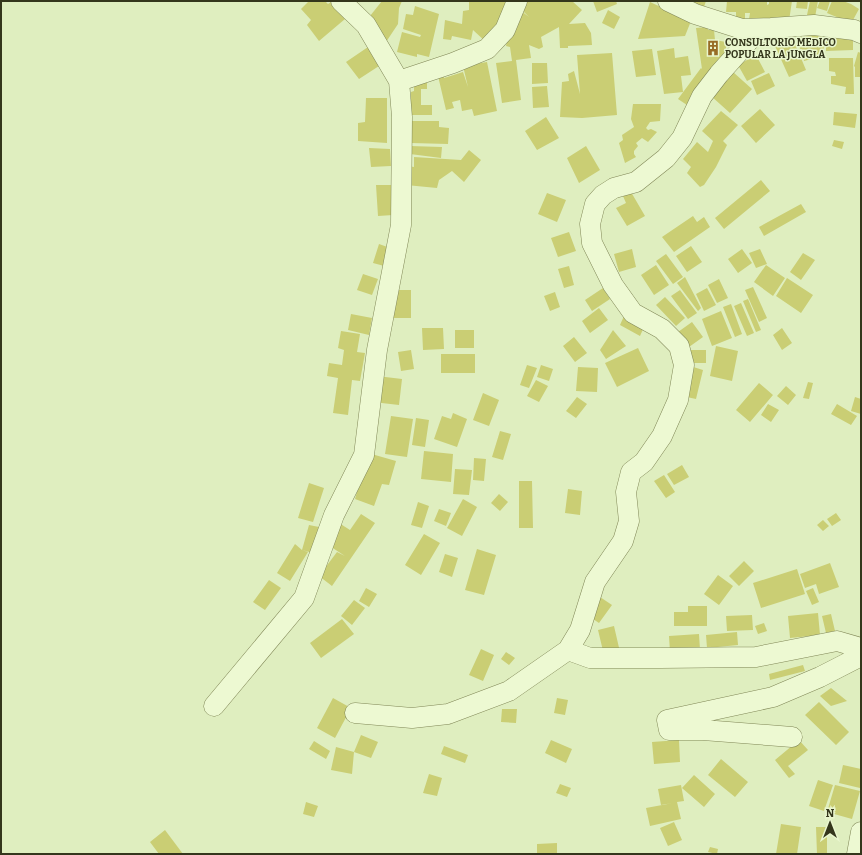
<svg xmlns="http://www.w3.org/2000/svg" width="862" height="855" font-family="Bitter,serif">
	<style>
		.building { fill: #cace74 }
		.lines { fill: none; stroke-linecap: round; stroke-linejoin: round }
		.minor-casing { stroke: #808757; stroke-width: 21 }
		.minor { stroke: #edf9d2; stroke-width: 20 }
		.labels { text-anchor: middle; stroke-width: 3; stroke-linejoin: round; paint-order: stroke }
		.poi-label { font-size: 10px; font-weight: bold; fill: #34361c; stroke: #e9f6ce; text-anchor: start }
	</style>
	<rect width="100%" height="100%" fill="#dfeebf"/>
	<path class="building" d="M 309,1 L 325,1 L 328,4 L 331,2 L 345,19 L 319,41 L 307,25 L 311,20 L 301,9 Z
		M 382,1 L 402,1 L 399,8 L 398,24 L 386,42 L 366,21 Z
		M 469,1 L 508,1 L 498,26 L 486,42 L 473,30 L 471,40 L 452,36 L 451,40 L 443,39 L 445,20 L 462,24 L 463,11 L 469,10 Z
		M 521,1 L 572,1 L 582,10 L 569,24 L 585,23 L 591,33 L 592,45 L 568,46 L 568,48 L 560,48 L 559,27 L 541,37 L 543,47 L 539,49 L 529,45 L 531,58 L 516,60 L 521,100 L 502,103 L 496,63 L 512,61 L 510,47 L 506,46 L 509,32 L 520,10 L 529,17 L 519,7 Z
		M 593,1 L 616,1 L 617,4 L 597,12 Z
		M 689,1 L 706,1 L 704,7 Z
		M 727,1 L 767,2 L 767,5 L 769,4 L 769,1 L 792,1 L 789,21 L 749,19 L 750,13 L 745,13 L 745,20 L 736,20 L 736,12 L 726,12 Z
		M 797,1 L 808,1 L 807,9 L 796,8 Z
		M 810,1 L 818,1 L 815,17 L 807,15 Z
		M 820,1 L 830,1 L 827,11 L 817,8 Z
		M 832,1 L 843,1 L 851,4 L 859,9 L 853,20 L 839,18 L 827,13 Z
		M 650,2 L 691,21 L 685,36 L 638,39 Z
		M 415,6 L 439,14 L 429,57 L 417,54 L 417,57 L 397,52 L 402,32 L 420,37 L 421,35 L 403,29 L 406,14 L 413,15 Z
		M 608,10 L 620,17 L 614,29 L 602,23 Z
		M 708,27 L 708,30 L 714,30 L 715,40 L 726,42 L 726,53 L 687,105 L 678,99 L 701,68 L 702,69 L 696,28 Z
		M 821,33 L 823,44 L 817,46 L 824,45 L 823,56 L 804,61 L 802,49 L 800,49 L 798,38 Z
		M 826,35 L 853,35 L 853,50 L 826,51 Z
		M 793,39 L 806,70 L 789,77 L 775,46 Z
		M 368,47 L 379,66 L 359,79 L 346,62 Z
		M 674,48 L 675,58 L 688,56 L 691,75 L 681,76 L 683,92 L 664,94 L 657,51 Z
		M 652,49 L 656,75 L 636,77 L 632,51 Z
		M 858,52 L 861,53 L 861,77 L 855,77 L 855,67 L 854,66 Z
		M 612,53 L 617,115 L 582,118 L 560,117 L 562,82 L 569,81 L 568,74 L 574,71 L 580,94 L 577,55 Z
		M 756,55 L 765,72 L 747,81 L 738,65 Z
		M 829,58 L 853,58 L 854,94 L 845,94 L 846,87 L 831,84 L 831,76 L 836,76 L 835,72 L 829,71 Z
		M 487,62 L 497,111 L 474,116 L 472,109 L 462,111 L 460,100 L 452,102 L 454,108 L 446,110 L 438,76 L 444,75 L 444,78 L 463,72 L 468,87 L 463,66 Z
		M 532,63 L 547,63 L 548,83 L 532,84 Z
		M 733,72 L 752,89 L 730,113 L 711,96 Z
		M 769,73 L 775,86 L 757,95 L 751,81 Z
		M 414,81 L 427,81 L 427,89 L 421,89 L 421,105 L 432,105 L 432,115 L 411,115 L 411,92 L 414,91 Z
		M 547,86 L 549,107 L 533,108 L 532,87 Z
		M 366,98 L 387,98 L 387,143 L 358,141 L 358,123 L 365,122 Z
		M 633,104 L 661,104 L 660,121 L 650,122 L 646,128 L 648,130 L 651,129 L 657,132 L 648,142 L 642,138 L 636,143 L 638,146 L 634,151 L 634,154 L 636,157 L 625,163 L 619,143 L 623,140 L 622,135 L 634,127 L 631,119 Z
		M 760,109 L 775,125 L 756,143 L 741,126 Z
		M 721,111 L 738,125 L 723,141 L 727,145 L 716,167 L 704,185 L 700,187 L 687,173 L 691,167 L 683,159 L 697,142 L 708,152 L 713,141 L 702,131 Z
		M 834,112 L 857,114 L 855,128 L 833,125 Z
		M 546,117 L 559,138 L 537,150 L 525,131 Z
		M 410,121 L 439,121 L 439,127 L 449,128 L 448,144 L 411,143 Z
		M 834,140 L 844,142 L 842,149 L 832,146 Z
		M 410,146 L 442,147 L 441,158 L 410,154 Z
		M 586,146 L 600,170 L 579,183 L 567,158 Z
		M 369,148 L 390,149 L 391,166 L 371,167 Z
		M 469,150 L 481,160 L 464,182 L 452,171 L 439,180 L 437,188 L 406,185 L 408,166 L 414,167 L 414,157 L 461,160 Z
		M 761,180 L 770,191 L 724,229 L 715,218 Z
		M 376,185 L 393,185 L 393,215 L 378,216 Z
		M 631,192 L 645,216 L 627,226 L 616,208 L 626,203 L 623,196 Z
		M 547,193 L 566,200 L 557,222 L 538,214 Z
		M 801,204 L 806,212 L 764,236 L 759,227 Z
		M 693,216 L 697,222 L 704,217 L 710,227 L 674,252 L 662,237 Z
		M 569,232 L 576,251 L 558,257 L 551,238 Z
		M 379,244 L 393,249 L 388,267 L 373,263 Z
		M 691,246 L 702,262 L 687,272 L 676,256 Z
		M 632,249 L 636,267 L 619,272 L 614,254 Z
		M 742,249 L 752,263 L 738,273 L 728,259 Z
		M 760,249 L 767,264 L 756,268 L 749,253 Z
		M 803,253 L 815,260 L 801,280 L 790,272 Z
		M 666,254 L 683,277 L 673,284 L 656,261 Z
		M 656,265 L 669,285 L 654,295 L 641,275 Z
		M 766,265 L 785,278 L 773,296 L 754,282 Z
		M 569,266 L 574,285 L 564,288 L 558,269 Z
		M 363,274 L 378,279 L 372,295 L 357,290 Z
		M 685,277 L 701,308 L 698,311 L 677,283 Z
		M 787,278 L 813,295 L 801,313 L 776,296 Z
		M 719,279 L 728,298 L 717,303 L 708,285 Z
		M 753,287 L 767,318 L 759,322 L 745,290 Z
		M 603,288 L 610,299 L 592,311 L 585,300 Z
		M 707,288 L 716,305 L 704,311 L 696,294 Z
		M 391,290 L 411,290 L 411,318 L 391,318 Z
		M 680,290 L 697,313 L 688,319 L 671,296 Z
		M 555,292 L 560,307 L 550,311 L 544,296 Z
		M 665,297 L 685,318 L 676,326 L 656,305 Z
		M 748,299 L 761,330 L 756,332 L 743,301 Z
		M 741,303 L 754,333 L 747,336 L 734,306 Z
		M 731,304 L 742,334 L 735,337 L 723,307 Z
		M 599,308 L 608,320 L 590,333 L 582,321 Z
		M 721,311 L 732,338 L 712,346 L 702,319 Z
		M 351,314 L 372,318 L 369,335 L 348,330 Z
		M 624,316 L 644,327 L 640,336 L 620,325 Z
		M 692,322 L 703,337 L 689,347 L 678,332 Z
		M 422,328 L 443,328 L 444,349 L 423,350 Z
		M 782,328 L 792,343 L 782,350 L 773,335 Z
		M 455,330 L 474,330 L 474,348 L 455,348 Z
		M 613,330 L 626,346 L 606,359 L 600,350 Z
		M 341,331 L 360,334 L 357,352 L 365,353 L 360,381 L 352,380 L 348,415 L 333,413 L 338,378 L 327,376 L 329,363 L 342,365 L 344,350 L 338,348 Z
		M 574,337 L 587,353 L 575,362 L 563,346 Z
		M 716,346 L 738,351 L 732,381 L 710,376 Z
		M 638,348 L 649,371 L 617,387 L 605,363 Z
		M 411,350 L 414,369 L 401,371 L 398,352 Z
		M 690,350 L 706,350 L 706,363 L 690,363 Z
		M 441,354 L 475,354 L 475,373 L 441,373 Z
		M 527,365 L 537,368 L 529,388 L 520,385 Z
		M 541,365 L 553,369 L 549,381 L 537,377 Z
		M 690,366 L 703,370 L 696,399 L 682,396 Z
		M 578,367 L 598,368 L 597,392 L 576,391 Z
		M 377,376 L 402,379 L 399,405 L 373,402 Z
		M 536,380 L 548,386 L 539,402 L 527,396 Z
		M 808,382 L 813,383 L 809,399 L 803,398 Z
		M 759,383 L 773,395 L 750,422 L 736,410 Z
		M 786,386 L 796,395 L 788,405 L 777,396 Z
		M 483,393 L 499,400 L 489,426 L 473,420 Z
		M 577,397 L 587,404 L 576,418 L 566,411 Z
		M 855,397 L 861,399 L 861,414 L 851,411 Z
		M 768,404 L 779,410 L 771,422 L 761,415 Z
		M 837,404 L 857,416 L 851,425 L 831,414 Z
		M 453,413 L 467,419 L 457,447 L 434,439 L 442,416 L 451,419 Z
		M 391,416 L 413,419 L 407,457 L 385,454 Z
		M 416,418 L 429,420 L 425,447 L 412,445 Z
		M 500,431 L 511,434 L 503,460 L 492,457 Z
		M 424,451 L 453,454 L 451,482 L 421,479 Z
		M 368,453 L 396,461 L 389,485 L 382,484 L 374,506 L 355,499 Z
		M 474,458 L 486,459 L 484,481 L 473,480 Z
		M 682,465 L 689,477 L 674,485 L 667,474 Z
		M 455,469 L 472,470 L 469,495 L 453,494 Z
		M 664,475 L 675,492 L 666,498 L 654,481 Z
		M 519,481 L 532,481 L 533,528 L 519,528 Z
		M 309,483 L 324,488 L 313,522 L 298,518 Z
		M 568,489 L 582,491 L 580,515 L 565,513 Z
		M 499,494 L 508,502 L 500,511 L 491,503 Z
		M 463,499 L 477,507 L 462,536 L 447,528 Z
		M 418,502 L 429,506 L 422,528 L 411,525 Z
		M 439,509 L 451,513 L 446,526 L 434,521 Z
		M 836,513 L 841,520 L 832,526 L 827,519 Z
		M 361,514 L 375,523 L 332,586 L 319,576 L 337,552 L 345,556 L 325,543 L 339,523 L 350,530 Z
		M 823,520 L 829,526 L 823,531 L 817,525 Z
		M 309,525 L 324,528 L 317,554 L 302,550 L 308,552 L 290,581 L 277,573 L 295,544 L 302,550 Z
		M 424,534 L 440,543 L 421,575 L 405,565 Z
		M 477,549 L 496,555 L 484,595 L 465,590 Z
		M 445,554 L 458,558 L 452,577 L 439,572 Z
		M 744,561 L 754,571 L 739,586 L 729,576 Z
		M 830,563 L 839,587 L 819,594 L 816,584 L 805,588 L 800,574 Z
		M 797,569 L 805,594 L 761,608 L 753,583 Z
		M 718,575 L 733,586 L 719,605 L 704,594 Z
		M 269,580 L 281,588 L 265,610 L 253,602 Z
		M 366,588 L 377,594 L 369,607 L 359,601 Z
		M 813,588 L 819,602 L 812,605 L 806,591 Z
		M 600,597 L 612,605 L 599,623 L 587,615 Z
		M 354,600 L 365,608 L 352,625 L 341,616 Z
		M 688,606 L 707,606 L 707,626 L 674,626 L 674,612 L 688,612 Z
		M 818,613 L 820,635 L 790,638 L 788,616 Z
		M 831,614 L 835,631 L 826,633 L 822,616 Z
		M 752,615 L 753,630 L 727,631 L 726,616 Z
		M 342,619 L 354,634 L 321,658 L 310,643 Z
		M 764,623 L 767,631 L 758,634 L 755,626 Z
		M 614,626 L 620,652 L 604,655 L 598,630 Z
		M 737,632 L 738,645 L 707,648 L 706,635 Z
		M 699,634 L 700,650 L 670,652 L 669,636 Z
		M 481,649 L 494,655 L 483,681 L 469,675 Z
		M 506,652 L 515,658 L 509,665 L 501,659 Z
		M 803,665 L 805,671 L 770,680 L 769,674 Z
		M 831,688 L 847,701 L 831,706 L 820,696 Z
		M 333,698 L 351,708 L 335,738 L 317,728 Z
		M 557,698 L 568,700 L 565,715 L 554,713 Z
		M 819,702 L 849,732 L 836,745 L 805,715 Z
		M 502,709 L 517,709 L 516,723 L 501,722 Z
		M 361,735 L 378,742 L 371,758 L 354,752 Z
		M 551,740 L 572,749 L 566,763 L 545,753 Z
		M 679,740 L 680,762 L 654,764 L 652,742 Z
		M 799,740 L 808,750 L 788,766 L 795,774 L 789,778 L 775,760 Z
		M 314,741 L 330,751 L 326,759 L 309,749 Z
		M 444,746 L 468,755 L 465,763 L 441,754 Z
		M 336,747 L 354,752 L 352,774 L 331,770 Z
		M 721,759 L 748,782 L 735,797 L 708,775 Z
		M 843,765 L 861,769 L 860,788 L 839,783 Z
		M 429,774 L 442,778 L 437,796 L 423,793 Z
		M 694,775 L 715,794 L 704,807 L 682,788 Z
		M 818,780 L 833,785 L 824,811 L 809,806 Z
		M 560,784 L 571,788 L 567,797 L 556,793 Z
		M 681,785 L 684,801 L 677,802 L 681,819 L 650,826 L 646,808 L 673,803 L 661,805 L 658,789 Z
		M 835,785 L 860,791 L 852,819 L 827,812 Z
		M 306,802 L 318,806 L 314,817 L 303,814 Z
		M 674,822 L 682,840 L 668,846 L 660,828 Z
		M 781,824 L 801,827 L 797,854 L 776,854 Z
		M 816,827 L 827,827 L 827,854 L 817,854 Z
		M 165,830 L 183,854 L 159,854 L 150,842 Z
		M 557,843 L 557,854 L 537,854 L 537,844 Z
		M 710,847 L 718,849 L 717,854 L 708,852 Z"/>
	<g class="lines">
		<g class="minor-casing">
			<path id="minor" d="M 668,1 L 695,14 L 742,29 L 771,28 L 814,25 L 854,30 L 861,33
				M 399,81 L 453,63 L 487,49 L 505,30 L 517,1
				M 568,650 L 590,658 L 660,658 L 756,657 L 837,641 L 861,648
				M 214,706 L 304,598 L 334,515 L 364,455 L 377,350 L 401,225 L 402,117 L 399,81 L 366,25 L 341,1
				M 355,713 L 412,718 L 448,714 L 509,691 L 568,650 L 580,630 L 595,582 L 623,541 L 629,521 L 626,492 L 631,472 L 644,462 L 662,436 L 678,400 L 684,365 L 679,346 L 662,329 L 633,313 L 613,285 L 592,243 L 590,224 L 595,204 L 603,195 L 614,188 L 636,182 L 666,158 L 682,138 L 702,96 L 719,74 L 753,36 L 771,28
				M 792,737 L 703,730 L 669,730 L 667,720 L 773,697 L 820,677 L 861,656
				M 857,854 L 861,832"/>
		</g>
		<use href="#minor" class="minor"/>
	</g>
	<defs>
		<g id="building-bare" transform="scale(1.2)"><path d="M-4-6H4V6H1V3H-1V6H-4ZM-2.5-4.3h1.7v1.8h-1.7ZM.8-4.3h1.7v1.8H.8ZM-2.5-1h1.7V.8h-1.7ZM.8-1h1.7V.8H.8Z" fill="#976c26" stroke="#e9f6ce" stroke-width="2.5" paint-order="stroke"/></g>
	</defs>
	<g fill-rule="evenodd">
		<use href="#building-bare" x="713" y="48"/>
	</g>
	<g class="labels">
		<g class="poi-label">
			<text x="725" y="46">CONSULTORIO MEDICO<tspan x="725" dy="12">POPULAR LA JUNGLA</tspan></text>
		</g>
	</g>
	<rect width="862" height="855" fill="none" stroke="#34361c" stroke-width="4"/>
	<g transform="translate(830 823)" stroke="#e9f6ce" stroke-width="3" paint-order="stroke">
	<path d="M0-3L7 15L0 10L-7 15Z" fill="#34361c"/>
	<text y="-6" font-size="11" font-weight="bold" text-anchor="middle" fill="#34361c">N</text>
	</g>
</svg>
